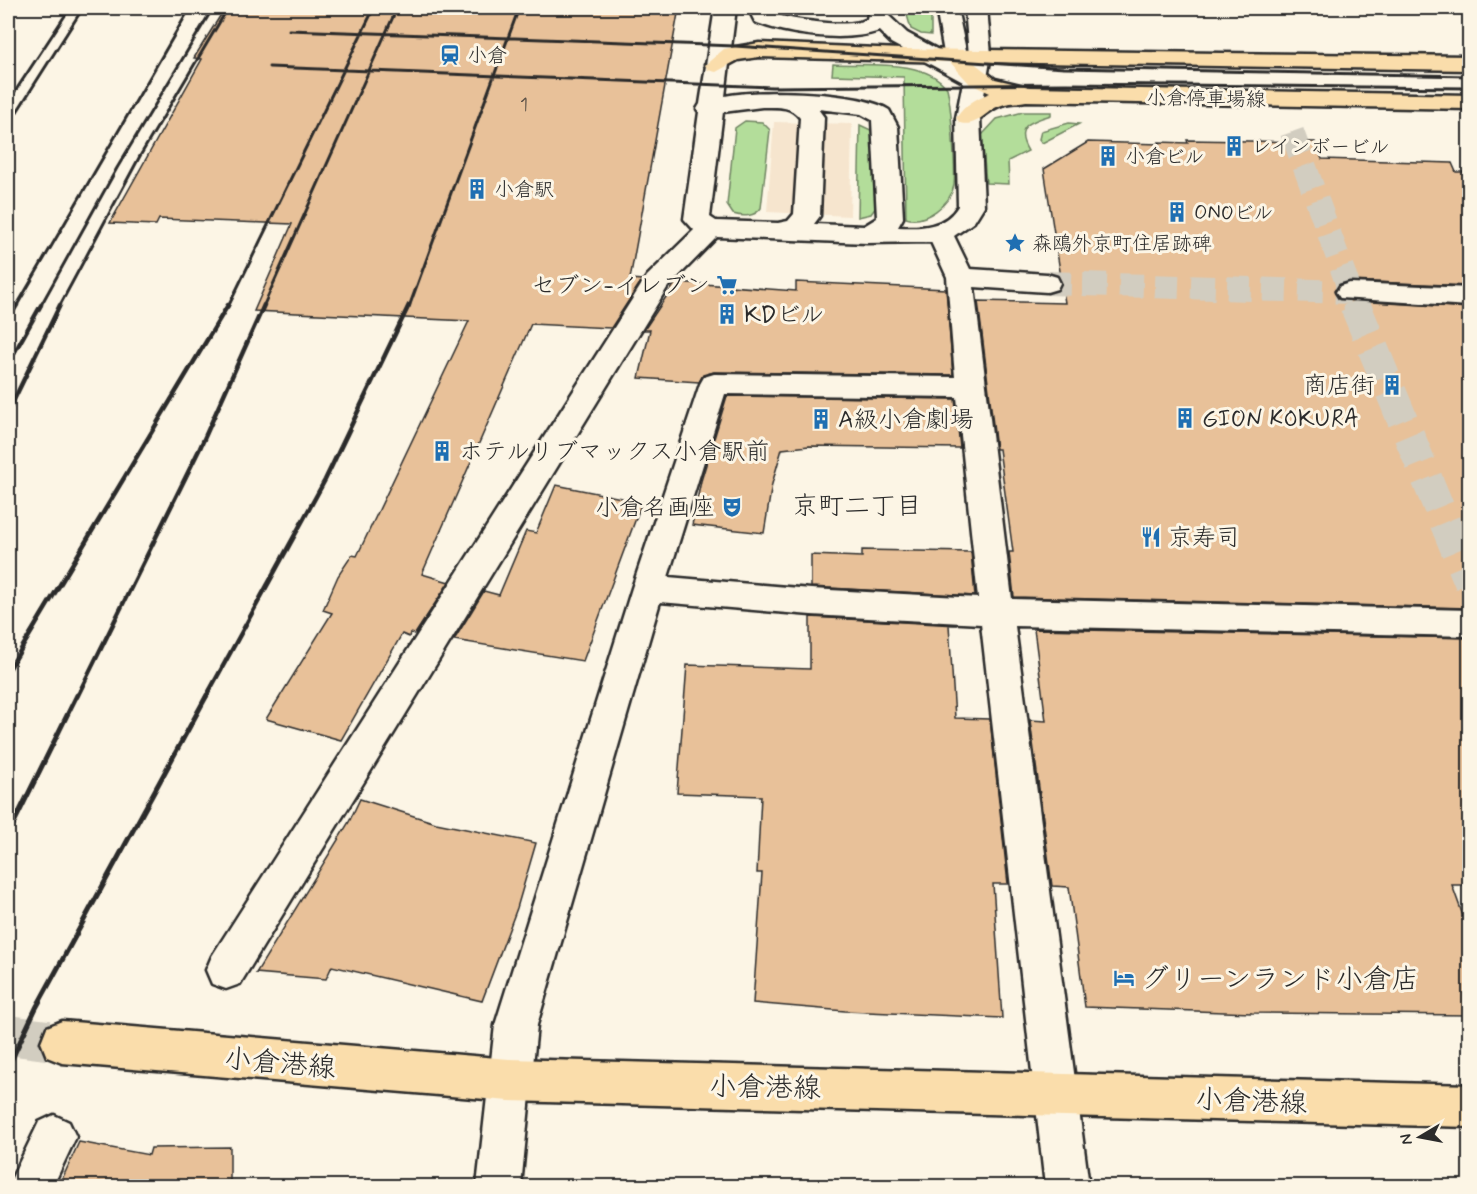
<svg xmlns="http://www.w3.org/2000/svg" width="1477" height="1194" font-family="Mynerve,'Klee One',sans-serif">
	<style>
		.built { fill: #f6e5ce }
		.green { fill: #b3dd9a; stroke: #6f8462; stroke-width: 1.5 }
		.building { fill: #e8c199; stroke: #2b2b2b; stroke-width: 1.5 }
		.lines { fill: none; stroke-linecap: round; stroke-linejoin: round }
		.minor-tunnel-far1 { stroke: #d2cdc0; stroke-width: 24; stroke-dasharray: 24 12; stroke-linecap: butt }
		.minor-tunnel { stroke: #d2cdc0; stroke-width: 31; stroke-dasharray: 31 16; stroke-linecap: butt }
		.major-tunnel { stroke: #d2cdc0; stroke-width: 40; stroke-dasharray: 40 20; stroke-linecap: butt }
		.minor-casing { stroke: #2b2b2b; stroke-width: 5 }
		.major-casing { stroke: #2b2b2b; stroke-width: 5 }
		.minor { fill: #fcf5e5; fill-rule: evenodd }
		.major { fill: #faddab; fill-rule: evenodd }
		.rail-far2 { stroke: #2b2b2b; stroke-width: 3 }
		.rail-far1 { stroke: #2b2b2b; stroke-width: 4.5 }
		.rail { stroke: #2b2b2b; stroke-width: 5 }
		.labels { text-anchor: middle; stroke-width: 6; stroke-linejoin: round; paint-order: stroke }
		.far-number-label { font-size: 18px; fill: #5a5046 }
		.far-poi-label { font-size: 20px; fill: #2b2b2b; stroke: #fcf5e5; text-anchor: start }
		.far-street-label { font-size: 20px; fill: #2b2b2b; stroke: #fcf5e5 }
		.poi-label { font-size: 24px; fill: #2b2b2b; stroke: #fcf5e5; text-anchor: start }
		.neighbourhood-label { font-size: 26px; fill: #2b2b2b; stroke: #fcf5e5 }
		.near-poi-label { font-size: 28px; fill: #2b2b2b; stroke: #fcf5e5; text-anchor: start }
		.near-street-label { font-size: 28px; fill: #2b2b2b; stroke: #fcf5e5 }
	</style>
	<rect width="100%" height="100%" fill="#fcf5e5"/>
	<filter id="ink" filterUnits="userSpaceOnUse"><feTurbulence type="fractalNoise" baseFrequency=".0167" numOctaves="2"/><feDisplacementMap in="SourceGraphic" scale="12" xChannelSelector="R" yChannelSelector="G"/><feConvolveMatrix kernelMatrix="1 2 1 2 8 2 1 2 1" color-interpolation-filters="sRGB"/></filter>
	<g filter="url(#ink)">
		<path class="built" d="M 774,122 L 852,124 L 850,216 L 767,212 Z
			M 1367,280 L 1469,285 L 1469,307 L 1376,304 Z"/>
		<path class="green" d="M 905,8 L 931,8 L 931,35 L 921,34 L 911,29 Z
			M 833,64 C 866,66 924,58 947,88 C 951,104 956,168 954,185 C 951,204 925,224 906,218 L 904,77 L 832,75 Z
			M 1023,112 L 1051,112 L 1051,115 C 1031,121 1013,126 1028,151 L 1008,161 L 1009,184 L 986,183 L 982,135 L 997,119 Z
			M 745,121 L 762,122 L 770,130 L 761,208 C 755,217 743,217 733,214 L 727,205 L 735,128 Z
			M 1069,123 L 1079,124 L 1042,143 L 1039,139 L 1041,131 Z
			M 860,125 L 873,131 L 876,137 L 876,207 L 871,214 L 858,217 Z"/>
		<path class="building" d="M 225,8 L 679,8 L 630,279 L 642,280 L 611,328 L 531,324 L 422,574 L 449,582 L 415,634 L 410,633 L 409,637 L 402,634 L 341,740 L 266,719 L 332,613 L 323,610 L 338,576 L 352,555 L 357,556 L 469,321 L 254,311 L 292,224 L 159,219 L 156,225 L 110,223 L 202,59 L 194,58 Z
			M 1187,140 L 1315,142 L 1322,159 L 1452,163 L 1456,172 L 1470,172 L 1470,286 L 1350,281 L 1339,284 L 1334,291 L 1340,300 L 1470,308 L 1470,608 L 1014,597 L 1009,552 L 1013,552 L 999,449 L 996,449 L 978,301 L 1065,303 L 1044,169 L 1088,142 L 1160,144 L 1159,142 L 1188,143 Z
			M 676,282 L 796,291 L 796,282 L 946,289 L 953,375 L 714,372 L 703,375 L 699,382 L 639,378 L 650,330 L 644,330 Z
			M 727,396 L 955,399 L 960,448 L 809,446 L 782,449 L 772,484 L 764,533 L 692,525 L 701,481 Z
			M 556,485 L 642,502 L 583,661 L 454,640 L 484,591 L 499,595 L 526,531 L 536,533 Z
			M 862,550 L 971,552 L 975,596 L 811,587 L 811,555 L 862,557 Z
			M 810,617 L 957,625 L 949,625 L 955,718 L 990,719 L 1008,884 L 993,884 L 1002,1018 L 845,1011 L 753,1003 L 762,873 L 757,873 L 761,796 L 677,793 L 687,665 L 810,669 Z
			M 1034,629 L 1470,638 L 1470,885 L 1452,885 L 1470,935 L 1470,1015 L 1252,1013 L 1085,1007 L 1069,887 L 1052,886 L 1030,720 L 1046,721 Z
			M 360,799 L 436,823 L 536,843 L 517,908 L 482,1001 L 332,966 L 326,979 L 256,973 L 349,822 Z
			M 79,1142 L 149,1155 L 151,1148 L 230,1147 L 230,1186 L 59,1186 Z"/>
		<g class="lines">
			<path class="minor-tunnel-far1" d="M 1292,132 L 1356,307
				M 1047,283 L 1350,292"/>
			<path class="minor-tunnel" d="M 1355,305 L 1470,583"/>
			<path class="major-tunnel" d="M 8,1035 L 62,1042"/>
			<g class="minor-casing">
				<path id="minor" d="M 715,8 L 736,8 L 725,96 C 759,89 860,91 889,110 L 898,127 L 903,218 L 898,227 C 921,228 945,228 958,206 L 956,118 L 963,82 L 891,43 L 879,31 C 846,43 787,35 755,22 L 748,8 L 769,8 L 772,13 C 789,20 852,29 867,19 L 869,8 L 889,8 L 889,16 L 907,33 L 944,53 L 936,8 L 957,8 L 967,55 L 959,61 L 967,65 L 969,55 L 965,8 L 987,8 L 991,55 L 980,118 L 984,206 L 974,222 L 954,236 L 970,269 L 1047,274 L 1057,277 L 1060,283 L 1057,289 L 1047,292 L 974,287 L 1012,599 L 1470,610 L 1470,636 L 1015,626 L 1089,1186 L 1045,1186 L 981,624 L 811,615 L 660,602 L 537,1025 L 521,1186 L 477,1186 L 495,1025 L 632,588 L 700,384 L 704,377 L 714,374 L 955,377 L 947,277 L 931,242 L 867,243 L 717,237 L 667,288 L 240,984 L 226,989 L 212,984 L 206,970 L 212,956 L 647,276 L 694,230 L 684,219 L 699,112 L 697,109 L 700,104 ZM 762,107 C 778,107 790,105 800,118 L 794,214 L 788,221 L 778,223 L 716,221 L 710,217 L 723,112 ZM 818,109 L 861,114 L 872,120 L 877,218 L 864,226 L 814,224 L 820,216 L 824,117 ZM 725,394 L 957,397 L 978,598 L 811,589 L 668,577 Z
					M 1350,283 L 1470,288 L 1470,306 L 1340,298 L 1336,292 L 1340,286 Z
					M 54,1115 L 69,1122 L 76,1137 L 53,1186 L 8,1186 L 39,1122 Z"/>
			</g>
			<g class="major-casing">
				<path id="major" d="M 759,43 L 901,49 L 1470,56 L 1470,70 L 973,62 L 995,79 L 1029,87 L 1470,95 L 1470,109 L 1026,101 C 1018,103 1010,102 1002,105 C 985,110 978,128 960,123 L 956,118 C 965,105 976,98 990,93 L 970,84 L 950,62 L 759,57 L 738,60 L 716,72 L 708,70 L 705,65 L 724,49 Z
					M 62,1021 L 509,1059 L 1470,1085 L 1470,1127 L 509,1101 L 62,1063 L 47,1057 L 41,1042 L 47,1027 Z"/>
			</g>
			<use href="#minor" class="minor"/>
			<use href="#major" class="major"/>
			<path class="rail-far2" d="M 289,30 L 735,46 L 1064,68 L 1470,76
				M 269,67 L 772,87 L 1066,84 L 1470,88
				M 8,102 L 70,8
				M 8,126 L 83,8
				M 16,307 L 190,8
				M 40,307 L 117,168 L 213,8
				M 59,307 L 140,156 L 228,8
				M 228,307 L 374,8
				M 263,307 L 397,8
				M 409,307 L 519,8"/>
			<path class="rail-far1" d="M 8,320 L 17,305
				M 8,364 L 41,305
				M 8,412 L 60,305
				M 8,671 L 228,305
				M 77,697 L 200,448 L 264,305
				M 206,697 L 325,480 L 409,305"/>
			<path class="rail" d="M 8,835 L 77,695
				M 8,1067 L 36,1008 L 207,695"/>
		</g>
	</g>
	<defs>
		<g id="station-bare" transform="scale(1.62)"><path d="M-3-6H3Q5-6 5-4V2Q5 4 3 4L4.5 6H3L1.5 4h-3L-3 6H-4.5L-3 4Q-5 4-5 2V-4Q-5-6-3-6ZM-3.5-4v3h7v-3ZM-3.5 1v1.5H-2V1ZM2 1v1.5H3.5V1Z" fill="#1f6fb2" stroke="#fcf5e5" stroke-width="2.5" paint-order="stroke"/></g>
		<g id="building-bare" transform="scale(1.62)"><path d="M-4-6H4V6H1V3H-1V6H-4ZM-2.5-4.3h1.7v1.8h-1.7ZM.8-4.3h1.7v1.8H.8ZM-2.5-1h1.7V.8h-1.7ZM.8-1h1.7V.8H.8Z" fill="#1f6fb2" stroke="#fcf5e5" stroke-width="2.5" paint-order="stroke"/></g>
		<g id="sight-bare" transform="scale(1.62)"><path d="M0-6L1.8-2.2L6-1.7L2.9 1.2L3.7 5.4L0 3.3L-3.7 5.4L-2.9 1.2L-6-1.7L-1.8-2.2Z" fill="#1f6fb2" stroke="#fcf5e5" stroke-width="2.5" paint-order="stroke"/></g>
		<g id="supermarket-bare" transform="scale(1.62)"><path d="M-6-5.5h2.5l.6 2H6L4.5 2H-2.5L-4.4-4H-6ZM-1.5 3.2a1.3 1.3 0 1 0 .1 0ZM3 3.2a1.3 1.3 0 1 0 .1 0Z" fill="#1f6fb2" stroke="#fcf5e5" stroke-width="2.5" paint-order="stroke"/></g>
		<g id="theatre-bare" transform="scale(1.62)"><path d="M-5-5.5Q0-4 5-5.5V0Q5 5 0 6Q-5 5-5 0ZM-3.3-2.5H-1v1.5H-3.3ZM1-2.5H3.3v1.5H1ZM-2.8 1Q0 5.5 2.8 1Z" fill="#1f6fb2" stroke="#fcf5e5" stroke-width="2.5" paint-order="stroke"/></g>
		<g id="restaurant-bare" transform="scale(1.62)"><path d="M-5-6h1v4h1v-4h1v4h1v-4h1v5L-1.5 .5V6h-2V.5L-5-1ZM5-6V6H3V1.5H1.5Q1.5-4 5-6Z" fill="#1f6fb2" stroke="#fcf5e5" stroke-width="2.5" paint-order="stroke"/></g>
		<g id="hotel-bare" transform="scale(1.62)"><path d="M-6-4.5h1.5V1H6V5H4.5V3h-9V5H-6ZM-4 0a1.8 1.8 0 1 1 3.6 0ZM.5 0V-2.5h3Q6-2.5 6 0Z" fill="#1f6fb2" stroke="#fcf5e5" stroke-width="2.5" paint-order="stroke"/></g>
	</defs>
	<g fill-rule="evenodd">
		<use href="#station-bare" x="450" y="55"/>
		<use href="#building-bare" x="1234" y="146"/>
		<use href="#building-bare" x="1108" y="156"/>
		<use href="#building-bare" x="477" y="189"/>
		<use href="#building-bare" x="1177" y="212"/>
		<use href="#sight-bare" x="1015" y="243"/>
		<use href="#supermarket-bare" x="727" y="285"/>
		<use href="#building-bare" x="727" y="314"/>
		<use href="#building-bare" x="1392" y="385"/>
		<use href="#building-bare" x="1185" y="418"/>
		<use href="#building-bare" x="821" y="419"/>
		<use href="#building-bare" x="442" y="451"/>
		<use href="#theatre-bare" x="732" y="507"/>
		<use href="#restaurant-bare" x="1151" y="537"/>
		<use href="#hotel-bare" x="1124" y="978"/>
	</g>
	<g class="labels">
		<g class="far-number-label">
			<text x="524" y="110">1</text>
		</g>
		<g class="far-poi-label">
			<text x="467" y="62">小倉</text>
			<text x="1251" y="153">レインボービル</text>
			<text x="1125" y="163">小倉ビル</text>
			<text x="494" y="196">小倉駅</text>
			<text x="1194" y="219">ONOビル</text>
			<text x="1032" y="250">森鴎外京町住居跡碑</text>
		</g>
		<g class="far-street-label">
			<text transform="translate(1206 98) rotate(1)" y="7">小倉停車場線</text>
		</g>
		<g class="poi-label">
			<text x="710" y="293" text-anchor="end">セブン-イレブン</text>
			<text x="744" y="322">KDビル</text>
			<text x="1375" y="393" text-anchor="end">商店街</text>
			<text x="1202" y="426">GION KOKURA</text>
			<text x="838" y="427">A級小倉劇場</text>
			<text x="459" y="459">ホテルリブマックス小倉駅前</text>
			<text x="715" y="515" text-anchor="end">小倉名画座</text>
			<text x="1168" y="545">京寿司</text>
		</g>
		<g class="neighbourhood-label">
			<text x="857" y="514">京町二丁目</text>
		</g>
		<g class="near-poi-label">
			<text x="1141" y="988">グリーンランド小倉店</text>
		</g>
		<g class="near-street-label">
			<text transform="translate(280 1062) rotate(5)" y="10">小倉港線</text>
			<text transform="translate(765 1086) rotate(1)" y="10">小倉港線</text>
			<text transform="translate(1251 1100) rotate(2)" y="10">小倉港線</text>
		</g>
	</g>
	<rect width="1477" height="1194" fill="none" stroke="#fcf5e5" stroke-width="30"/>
	<rect x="15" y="15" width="1447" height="1164" fill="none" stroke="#2b2b2b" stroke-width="2" filter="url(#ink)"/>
	<g transform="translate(1420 1137) rotate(260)" stroke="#fcf5e5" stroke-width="4.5" paint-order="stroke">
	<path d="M0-4.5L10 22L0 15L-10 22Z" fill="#2b2b2b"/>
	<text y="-9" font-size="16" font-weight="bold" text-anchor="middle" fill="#2b2b2b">N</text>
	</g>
</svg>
